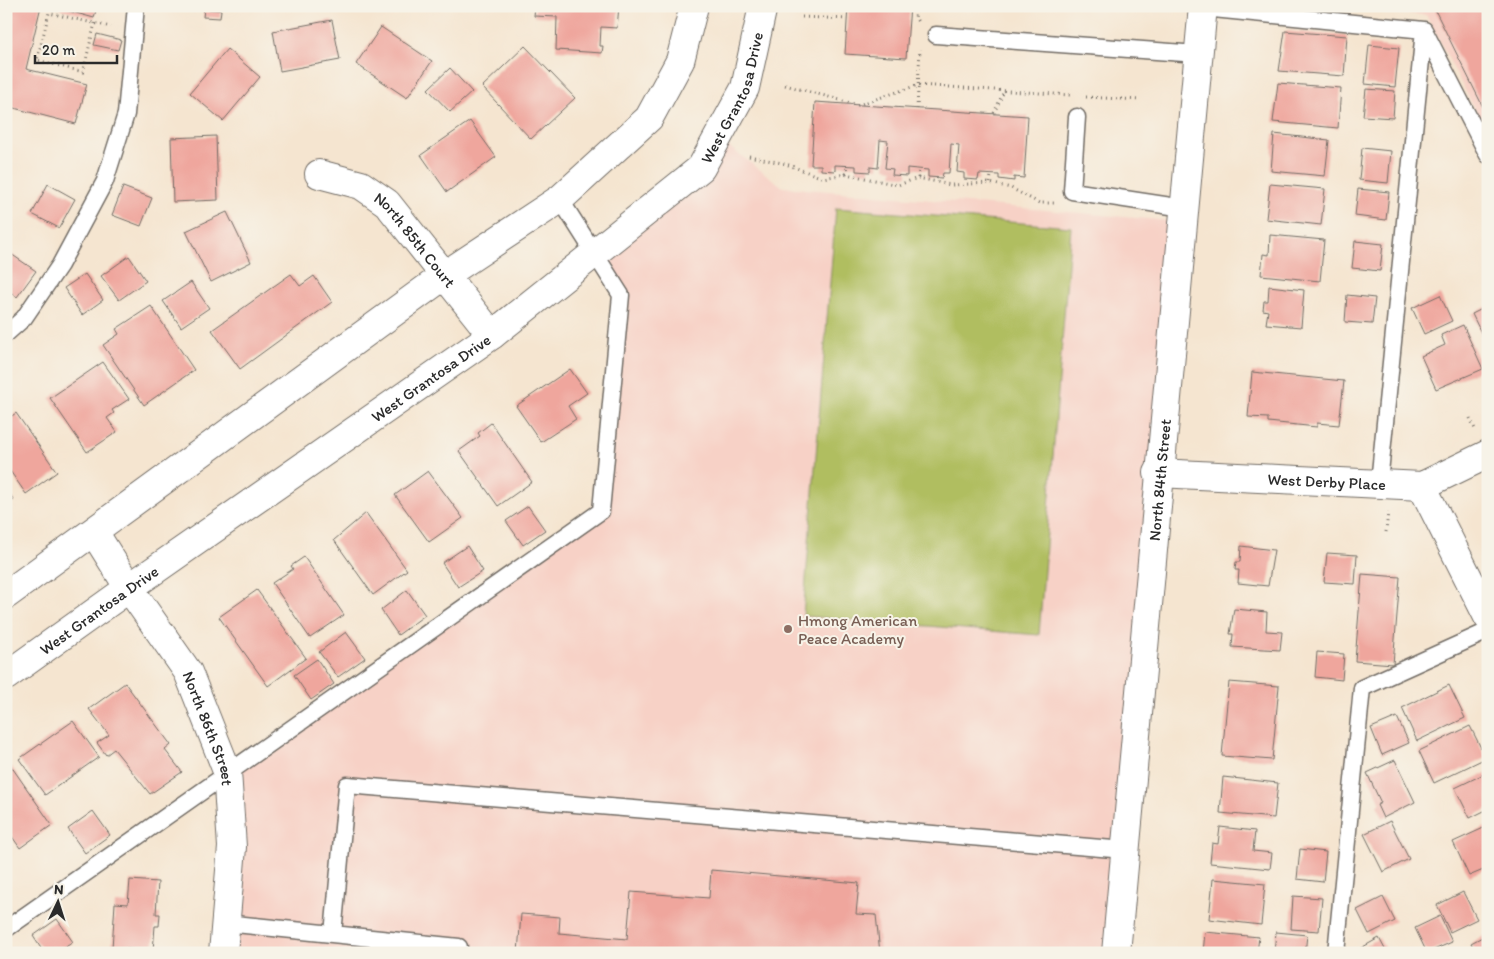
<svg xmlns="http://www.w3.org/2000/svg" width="1494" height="959" font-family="Itim,sans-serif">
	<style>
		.built { fill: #f7d1c6 }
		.green { fill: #b0be60; stroke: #6e7446 }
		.building { fill: #efa69d }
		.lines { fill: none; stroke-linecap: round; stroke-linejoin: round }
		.lane-casing { stroke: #726c65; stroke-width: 19 }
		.street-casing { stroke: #726c65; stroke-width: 30 }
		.secondary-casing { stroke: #726c65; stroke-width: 30 }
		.path { stroke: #726c65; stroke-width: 3; stroke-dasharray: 1 4; stroke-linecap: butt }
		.lane { stroke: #fff; stroke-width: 16 }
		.street { stroke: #fff; stroke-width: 28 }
		.secondary { stroke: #fff; stroke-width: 28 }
		.education-dot { fill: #8d6e63; stroke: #f7f3e8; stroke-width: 2 }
		.labels { text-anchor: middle; stroke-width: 4; stroke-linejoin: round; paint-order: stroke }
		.street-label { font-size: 16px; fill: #2b2b2b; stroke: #f7f3e8 }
		.education-label { font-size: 16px; fill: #785e54; stroke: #f7f3e8; text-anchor: start }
	</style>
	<rect width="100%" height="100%" fill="#f7f3e8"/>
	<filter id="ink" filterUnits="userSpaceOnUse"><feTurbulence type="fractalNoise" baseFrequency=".02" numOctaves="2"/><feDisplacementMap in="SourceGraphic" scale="10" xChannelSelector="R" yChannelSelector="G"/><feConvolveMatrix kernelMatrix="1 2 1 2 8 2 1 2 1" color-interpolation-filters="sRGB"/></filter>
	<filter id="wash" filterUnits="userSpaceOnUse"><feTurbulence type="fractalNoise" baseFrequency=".0096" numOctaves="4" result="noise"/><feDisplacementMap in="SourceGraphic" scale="20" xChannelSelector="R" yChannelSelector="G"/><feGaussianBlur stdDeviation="1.12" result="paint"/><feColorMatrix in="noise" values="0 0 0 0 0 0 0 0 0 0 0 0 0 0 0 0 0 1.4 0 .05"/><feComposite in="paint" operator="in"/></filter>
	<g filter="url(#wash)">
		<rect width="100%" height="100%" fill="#f5e5d0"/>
		<path class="built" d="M 1299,6 L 1488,6 L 1488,135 L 1426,15 Z
			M 717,138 L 783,187 L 1182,222 L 1116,953 L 223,953 L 227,771 L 601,510 L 621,295 L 597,254 Z"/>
		<path class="green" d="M 836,208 L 1071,227 L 1039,635 L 803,616 Z"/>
		<g id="blocks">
			<path class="building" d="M 6,6 L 41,6 L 26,69 L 87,84 L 76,124 L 6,106 Z
				M 51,6 L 97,6 L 94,18 Z
				M 535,6 L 619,6 L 617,28 L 601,27 L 600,46 L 603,46 L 602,53 L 556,50 L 557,17 L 534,16 Z
				M 848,6 L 910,6 L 906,58 L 845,54 Z
				M 1425,6 L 1488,6 L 1488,117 L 1434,8 Z
				M 204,9 L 221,10 L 220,18 L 203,17 Z
				M 332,20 L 340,60 L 280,71 L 273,31 Z
				M 381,27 L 432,61 L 407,98 L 356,64 Z
				M 1285,31 L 1347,36 L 1344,76 L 1279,71 Z
				M 97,34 L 121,40 L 118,50 L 94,45 Z
				M 1369,45 L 1399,48 L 1395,87 L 1365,84 Z
				M 525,46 L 575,98 L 531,139 L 482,87 Z
				M 227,49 L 260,77 L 223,121 L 190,93 Z
				M 450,68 L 472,92 L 450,112 L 428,89 Z
				M 1278,83 L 1341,88 L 1338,128 L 1273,122 Z
				M 1366,89 L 1395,91 L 1393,118 L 1363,116 Z
				M 815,102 L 1028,116 L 1024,178 L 1014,177 L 1014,181 L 999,179 L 999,175 L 979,174 L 978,180 L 964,179 L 964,173 L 957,172 L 959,145 L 951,144 L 949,173 L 943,173 L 942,178 L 928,177 L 928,170 L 907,168 L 907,176 L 892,175 L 893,169 L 885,168 L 888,141 L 880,140 L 878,168 L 870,167 L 870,172 L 856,171 L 856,166 L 835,165 L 835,171 L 821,170 L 821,165 L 811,165 Z
				M 470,121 L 496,157 L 447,192 L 421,155 Z
				M 1274,134 L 1329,140 L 1325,176 L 1271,171 Z
				M 216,136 L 218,200 L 173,202 L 171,138 Z
				M 1362,148 L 1391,151 L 1388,183 L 1359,180 Z
				M 48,184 L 75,199 L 59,228 L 32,214 Z
				M 1270,184 L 1325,189 L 1321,225 L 1266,219 Z
				M 123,187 L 152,198 L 141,226 L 112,215 Z
				M 1358,189 L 1389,192 L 1386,220 L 1355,216 Z
				M 227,212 L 251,262 L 211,282 L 186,231 Z
				M 1270,235 L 1324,240 L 1320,281 L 1261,275 L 1263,254 L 1269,255 Z
				M 1355,241 L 1383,244 L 1380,271 L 1352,268 Z
				M 11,254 L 36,271 L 17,297 L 6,289 L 6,262 Z
				M 129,256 L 146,281 L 119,300 L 101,276 Z
				M 85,274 L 103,300 L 82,315 L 64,288 Z
				M 291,274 L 300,286 L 314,276 L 332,302 L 240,369 L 212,330 Z
				M 191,282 L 209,308 L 181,327 L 163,301 Z
				M 1269,286 L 1304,290 L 1301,327 L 1266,324 L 1268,311 L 1263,310 L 1264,301 L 1268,301 Z
				M 1347,295 L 1375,298 L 1372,324 L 1345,322 Z
				M 1440,295 L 1452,321 L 1424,334 L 1412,308 Z
				M 151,306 L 194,370 L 144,405 L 103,345 L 119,334 L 116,329 Z
				M 1488,306 L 1488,342 L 1486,343 L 1472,314 Z
				M 1463,325 L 1483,369 L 1436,389 L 1421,356 L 1445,345 L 1441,335 Z
				M 103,362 L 129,399 L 112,410 L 114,413 L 107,418 L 117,432 L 87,452 L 50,398 Z
				M 570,369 L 587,393 L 568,406 L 576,419 L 541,442 L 516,406 Z
				M 1252,372 L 1344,381 L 1339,425 L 1317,423 L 1317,427 L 1268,422 L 1268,418 L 1248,417 Z
				M 16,413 L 57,472 L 26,494 L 6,465 L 6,420 Z
				M 491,423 L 532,482 L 498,506 L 459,451 L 480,436 L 478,433 Z
				M 428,471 L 463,518 L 429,542 L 395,495 Z
				M 6,489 L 14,500 L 6,506 Z
				M 528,506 L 545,530 L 523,545 L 506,521 Z
				M 366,513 L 407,570 L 373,595 L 334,540 Z
				M 467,546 L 483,571 L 458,587 L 442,563 Z
				M 1241,546 L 1274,550 L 1268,586 L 1238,583 L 1239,570 L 1235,570 L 1236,562 L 1240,562 Z
				M 1327,553 L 1357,555 L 1355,584 L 1324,582 Z
				M 304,557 L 344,615 L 310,638 L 272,583 L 293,569 L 291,566 Z
				M 1362,574 L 1400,577 L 1393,664 L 1355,661 Z
				M 257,590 L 306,658 L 268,686 L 219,617 Z
				M 407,590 L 425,615 L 398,635 L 381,610 Z
				M 1234,609 L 1267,612 L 1266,631 L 1282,632 L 1280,650 L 1232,647 L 1233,634 L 1230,634 Z
				M 346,632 L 365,658 L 338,677 L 319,652 Z
				M 1317,652 L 1344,654 L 1342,680 L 1315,677 Z
				M 317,659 L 334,684 L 311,700 L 294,675 Z
				M 1229,682 L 1279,686 L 1272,760 L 1222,756 Z
				M 125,683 L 171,745 L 165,750 L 182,772 L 150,794 L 114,749 L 106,755 L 97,743 L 109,735 L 89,709 Z
				M 1449,685 L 1465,718 L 1417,741 L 1402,708 Z
				M 1397,717 L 1409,743 L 1382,755 L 1371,728 Z
				M 73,721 L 99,757 L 45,795 L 19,759 Z
				M 1470,726 L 1486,758 L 1434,783 L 1419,751 Z
				M 1395,760 L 1415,802 L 1383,818 L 1377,805 L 1381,803 L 1367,773 Z
				M 11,766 L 52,825 L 20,848 L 6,828 L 6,769 Z
				M 1488,772 L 1488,809 L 1470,818 L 1455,788 Z
				M 1223,777 L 1278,783 L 1274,818 L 1220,813 Z
				M 93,811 L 110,835 L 85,853 L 68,829 Z
				M 1390,821 L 1409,859 L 1383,872 L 1364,834 Z
				M 1488,826 L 1488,868 L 1469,876 L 1453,842 Z
				M 1220,827 L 1255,831 L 1253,851 L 1272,853 L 1270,869 L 1210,863 L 1212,843 L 1218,844 Z
				M 1300,849 L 1326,852 L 1323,882 L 1297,879 Z
				M 711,870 L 859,883 L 856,914 L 876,915 L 880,953 L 518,953 L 521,914 L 560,917 L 559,933 L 627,939 L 631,892 L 709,898 Z
				M 1213,879 L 1265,884 L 1261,925 L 1209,919 Z
				M 130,880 L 158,882 L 156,914 L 160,914 L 159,926 L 155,926 L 153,951 L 112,948 L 115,903 L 128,904 Z
				M 1463,892 L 1477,919 L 1450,932 L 1437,905 Z
				M 1293,896 L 1322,898 L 1319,931 L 1291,929 Z
				M 1383,897 L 1395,921 L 1369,934 L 1357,910 Z
				M 1440,916 L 1452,942 L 1427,953 L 1415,928 Z
				M 57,919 L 73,942 L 57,953 L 44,953 L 33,936 Z
				M 1205,932 L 1259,937 L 1257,953 L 1203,953 Z
				M 1276,932 L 1307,935 L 1305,953 L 1274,953 Z
				M 1488,934 L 1488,953 L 1476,953 L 1471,943 Z
				M 1379,938 L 1387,953 L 1352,953 Z"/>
		</g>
	</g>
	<g filter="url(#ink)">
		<use href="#blocks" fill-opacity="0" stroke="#726c65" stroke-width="1"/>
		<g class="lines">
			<g class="lane-casing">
				<path id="lane" d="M 1203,8 L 1424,30 L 1488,155
					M 936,35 L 1198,54
					M 1077,117 L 1072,191 L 1184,208
					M 6,334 L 24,318 L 60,265 L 105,181 L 126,114 L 136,6
					M 1379,483 L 1424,30
					M 225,923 L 459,947
					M 6,929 L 601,511 L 621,295 L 560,199
					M 333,934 L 347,785 L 1125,850
					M 1336,953 L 1362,688 L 1488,631"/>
			</g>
			<g class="street-casing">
				<g id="street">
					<path id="s1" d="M 319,174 L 361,185 L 387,203 L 492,335"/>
					<path id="s2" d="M 1158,473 L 1422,486 L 1488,454"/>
					<path d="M 1422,486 L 1488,617"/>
					<path id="s3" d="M 94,532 L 129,588 L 188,672 L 227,771 L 232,847 L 223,953"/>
				</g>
			</g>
			<g class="secondary-casing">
				<g id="secondary">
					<path d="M 6,595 L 445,275 L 560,199 L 649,118 L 680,61 L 694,6"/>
					<path id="s4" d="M 6,676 L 129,588 L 492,335 L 701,168 L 745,88 L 763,6"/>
					<path id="s5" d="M 1116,953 L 1203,6"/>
				</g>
			</g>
			<path class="path" d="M 918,6 L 915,17 L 918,22
				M 802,17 L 847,19
				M 95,23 L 83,72 L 37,60 L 49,13 L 111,27
				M 785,85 L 858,105 L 918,85 L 1070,95
				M 1086,97 L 1140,100
				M 917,109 L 920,49
				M 994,113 L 1004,91
				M 749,156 L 786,164 L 823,178 L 846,174 L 898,185 L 918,178 L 951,185 L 990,183 L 1011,188 L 1039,203 L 1055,203
				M 846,174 L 847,166
				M 918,178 L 919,169
				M 990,183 L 991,175
				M 1470,418 L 1475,429
				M 1386,532 L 1388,512"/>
			<use href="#lane" class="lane"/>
			<use href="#street" class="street"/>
			<use href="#secondary" class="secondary"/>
		</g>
	</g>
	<circle class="education-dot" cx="788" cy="629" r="5"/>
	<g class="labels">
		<g class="street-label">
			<text dy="6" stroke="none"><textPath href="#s4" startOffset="939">West Grantosa Drive</textPath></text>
			<text dy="6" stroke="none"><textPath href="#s1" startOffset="121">North 85th Court</textPath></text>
			<text dy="6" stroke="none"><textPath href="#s4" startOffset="519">West Grantosa Drive</textPath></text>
			<text dy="6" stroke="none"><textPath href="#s5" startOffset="475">North 84th Street</textPath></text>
			<text dy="6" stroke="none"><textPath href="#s2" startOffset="169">West Derby Place</textPath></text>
			<text dy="6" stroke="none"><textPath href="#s4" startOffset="114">West Grantosa Drive</textPath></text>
			<text dy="6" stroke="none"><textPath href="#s3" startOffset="229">North 86th Street</textPath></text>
		</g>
		<g class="education-label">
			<text x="798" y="626">Hmong American<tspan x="798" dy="18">Peace Academy</tspan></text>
		</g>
	</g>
	<rect width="1494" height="959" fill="none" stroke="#f7f3e8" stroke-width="25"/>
	<g transform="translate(58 902) rotate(4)" stroke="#f7f3e8" stroke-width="4" paint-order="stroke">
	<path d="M0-4L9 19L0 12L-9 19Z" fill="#2b2b2b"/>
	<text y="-8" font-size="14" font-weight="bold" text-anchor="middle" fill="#2b2b2b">N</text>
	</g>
	<path d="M35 55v8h82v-8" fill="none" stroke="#2b2b2b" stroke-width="2.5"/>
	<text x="42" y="55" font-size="15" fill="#2b2b2b" stroke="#f7f3e8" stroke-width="4" paint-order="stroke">20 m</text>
</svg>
